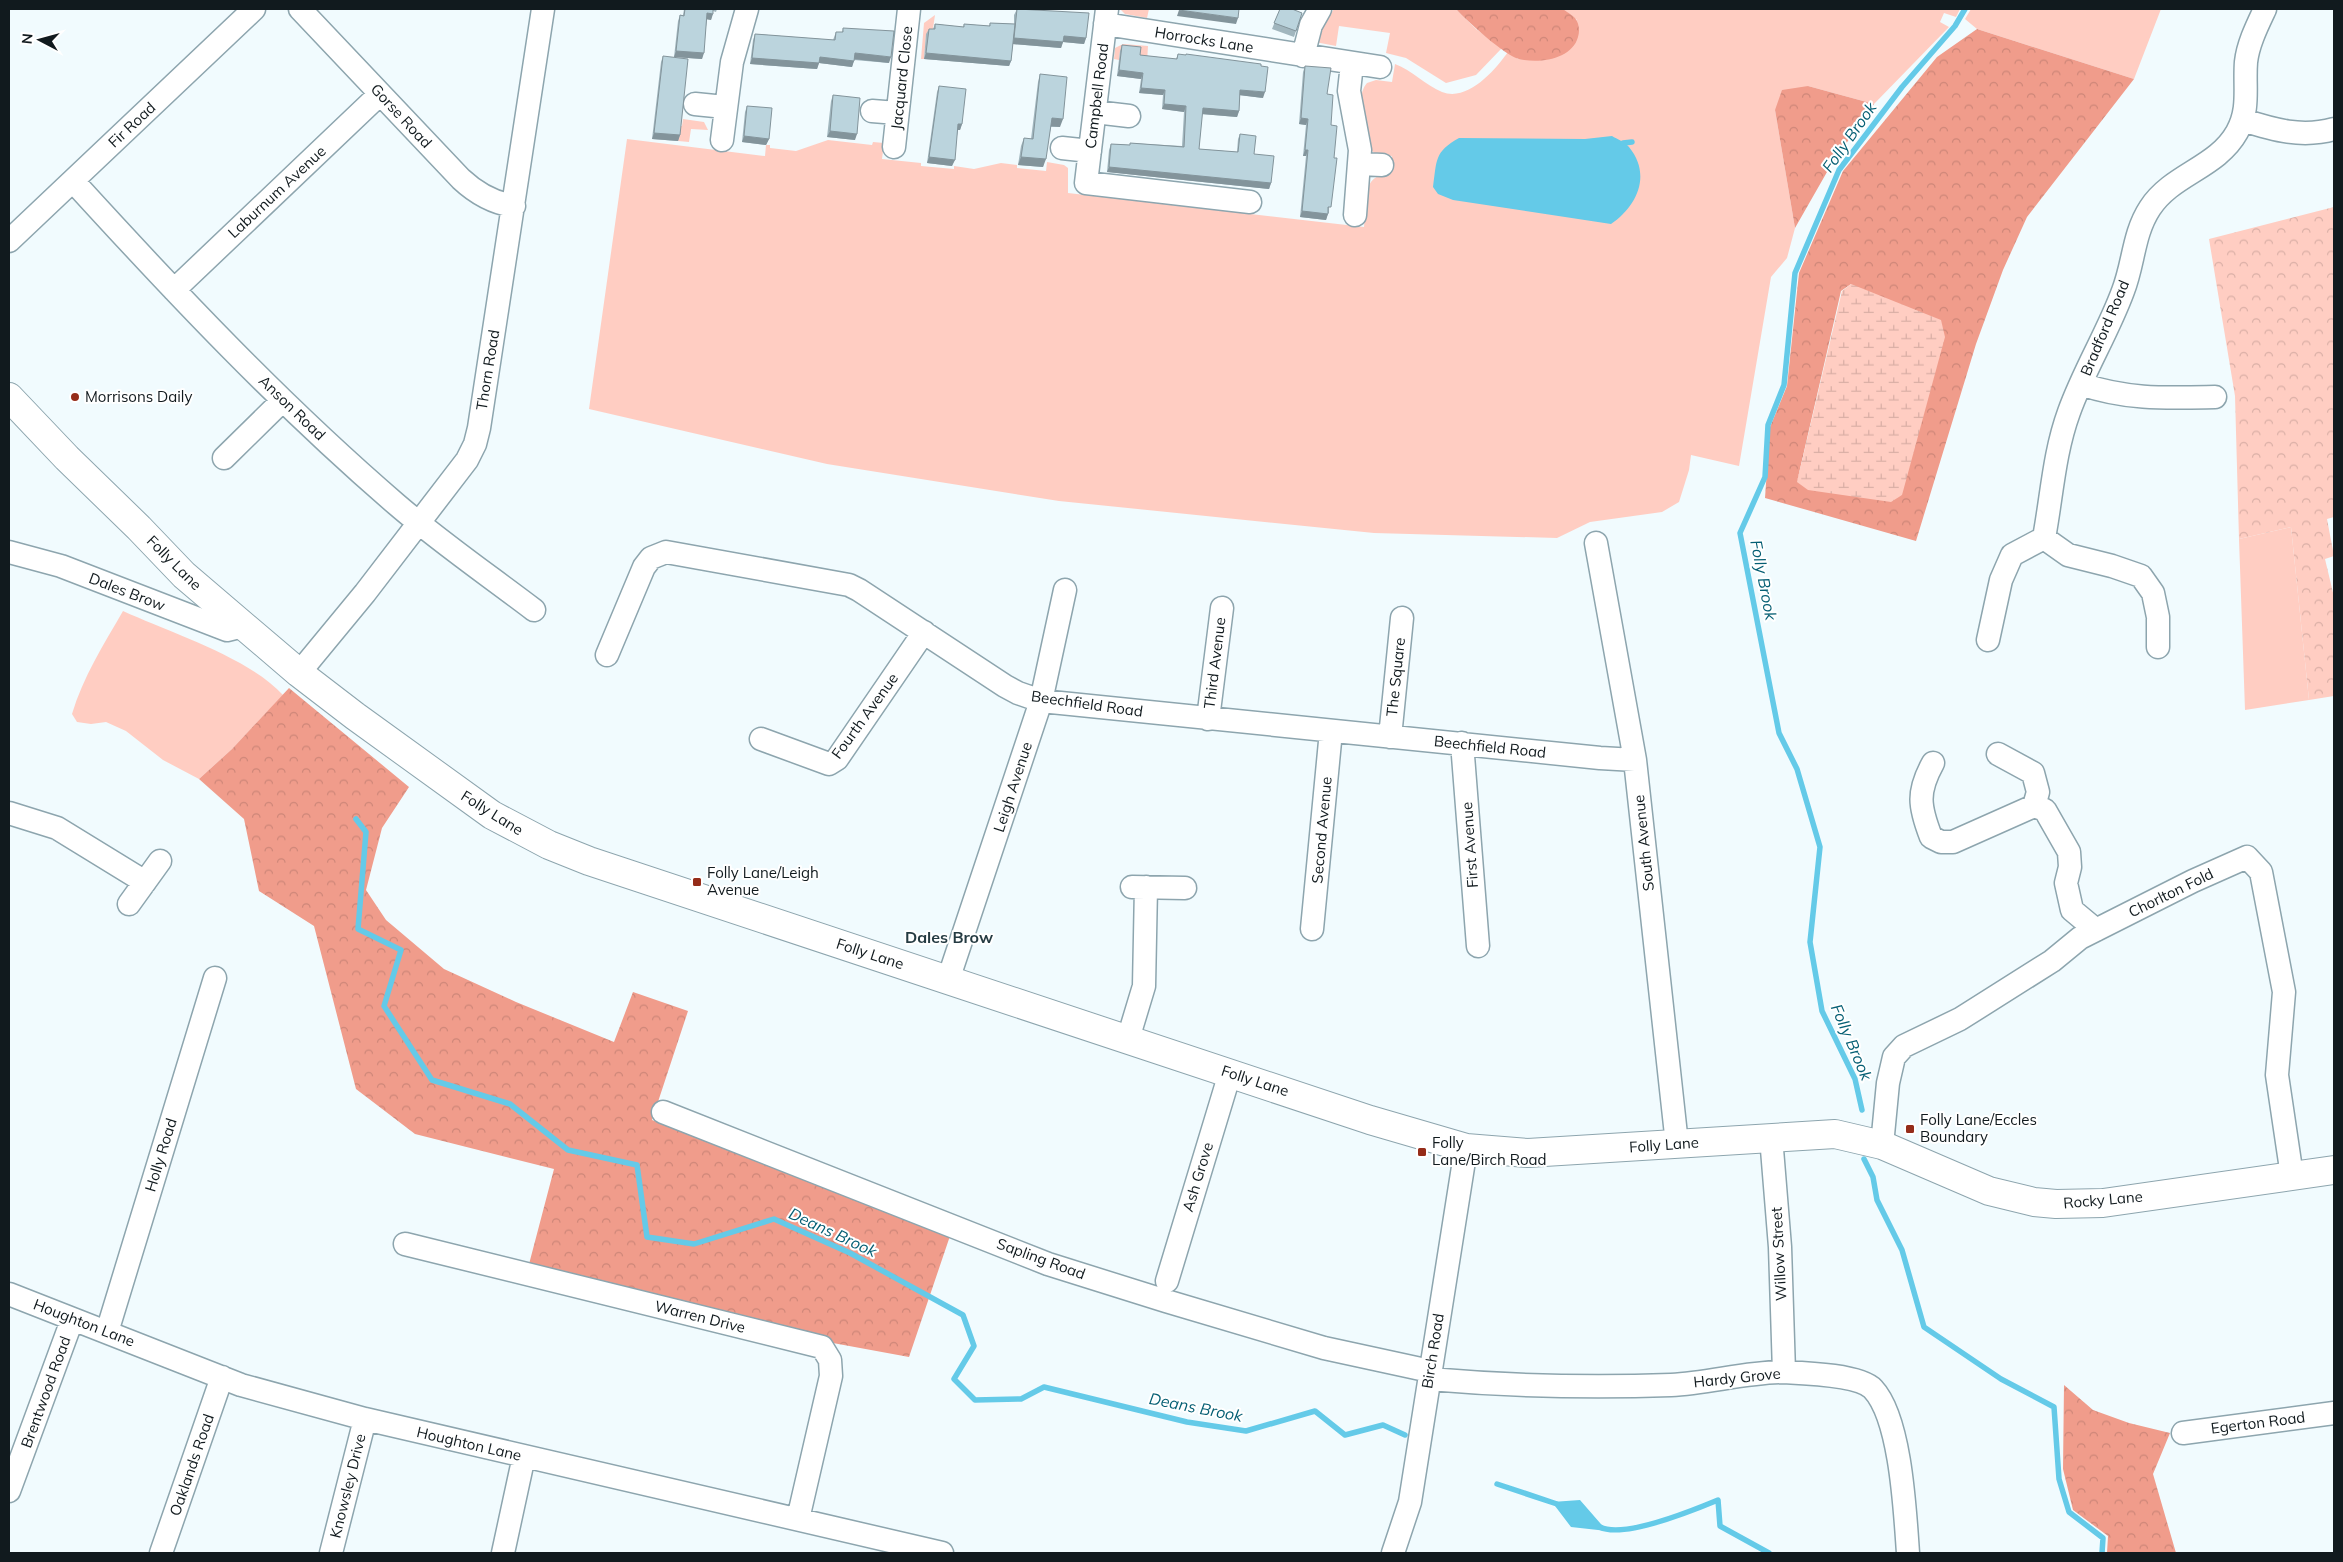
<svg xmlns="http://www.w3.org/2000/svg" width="2343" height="1562" font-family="Mulish,sans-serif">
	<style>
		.green { fill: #ffcdc2 }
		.forest { fill: url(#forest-crowns); fill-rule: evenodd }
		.wetland { fill: url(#wetland-marsh) }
		.park { fill: url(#park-crowns) }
		.water { fill: #64cae8 }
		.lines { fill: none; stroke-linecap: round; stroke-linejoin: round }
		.stream { stroke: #64cae8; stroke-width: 5.5 }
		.minor-casing { stroke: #8da5ae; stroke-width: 25 }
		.major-casing { stroke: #8da5ae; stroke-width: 30 }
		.minor { stroke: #fff; stroke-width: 22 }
		.major { stroke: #fff; stroke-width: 28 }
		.wall { fill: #a1b6be }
		.shaded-wall { fill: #83949b }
		.building { fill: #bbd4dd; stroke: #83949b }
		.poi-dot { fill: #952c19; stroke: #fff; stroke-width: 2 }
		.labels { text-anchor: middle; stroke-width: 4; stroke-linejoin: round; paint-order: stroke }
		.street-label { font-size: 15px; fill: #111a1e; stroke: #fff }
		.poi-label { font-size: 15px; fill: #111a1e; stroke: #fff; text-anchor: start }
		.water-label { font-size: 16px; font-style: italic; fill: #045e73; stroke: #fff }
		.neighbourhood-label { font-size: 16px; font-weight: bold; fill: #253b42; stroke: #fff }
	</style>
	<defs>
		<pattern id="forest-crowns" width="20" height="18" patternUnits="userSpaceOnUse" patternTransform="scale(1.25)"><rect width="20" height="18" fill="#f09c8b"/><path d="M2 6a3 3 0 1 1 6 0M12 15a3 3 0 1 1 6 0" fill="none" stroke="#cd8678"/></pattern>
		<pattern id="wetland-marsh" width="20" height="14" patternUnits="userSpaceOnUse" patternTransform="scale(1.25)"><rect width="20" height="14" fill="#ffcdc2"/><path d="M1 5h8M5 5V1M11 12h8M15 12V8" fill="none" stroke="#daafa6"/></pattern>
		<pattern id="park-crowns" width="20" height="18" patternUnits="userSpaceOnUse" patternTransform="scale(1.25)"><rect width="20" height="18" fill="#ffcdc2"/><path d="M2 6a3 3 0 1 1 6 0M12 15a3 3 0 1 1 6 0" fill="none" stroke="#daafa6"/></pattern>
	</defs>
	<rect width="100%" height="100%" fill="#f1fbfe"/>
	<path class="green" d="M 1120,9 L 1149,9 L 1147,18 L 1125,14 Z
		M 1334,9 L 1456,9 L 1476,29 L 1502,48 L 1476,75 L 1446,83 L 1406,58 L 1386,53 L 1390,33 L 1339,26 L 1336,46 L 1315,42 L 1320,29 Z
		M 1563,9 L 1960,9 L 1956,17 L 1944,13 L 1940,22 L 1949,27 L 1874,104 L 1808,86 L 1775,110 L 1795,228 L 1787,258 L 1771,277 L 1739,466 L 1691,455 L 1689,470 L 1679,502 L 1662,512 L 1590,522 L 1557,538 L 1374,533 L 1059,501 L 827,464 L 589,409 L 627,139 L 765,156 L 766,145 L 770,145 L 770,148 L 796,151 L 828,140 L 872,145 L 873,142 L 884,143 L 882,159 L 921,163 L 921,166 L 954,169 L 954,166 L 974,169 L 1001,163 L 1017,165 L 1017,168 L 1046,171 L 1047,162 L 1064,165 L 1068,168 L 1068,193 L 1364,227 C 1367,204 1359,175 1391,173 L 1392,156 L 1377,155 L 1372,151 C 1367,133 1353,99 1367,83 L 1376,80 L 1392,82 L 1395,64 C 1412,70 1425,85 1442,92 C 1468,102 1495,70 1508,52 L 1518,59 L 1577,20 Z
		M 1971,9 L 2161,9 L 2134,79 L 1977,29 L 1965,19 Z
		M 935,15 L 932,35 L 926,35 L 924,59 L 921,59 L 924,23 Z
		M 1123,44 L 1148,46 L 1147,62 L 1120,51 L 1119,60 L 1114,59 L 1115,48 Z
		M 683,119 L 704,122 L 708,130 L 691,129 L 689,142 L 678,141 L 679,126 L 682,126 Z
		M 2291,527 L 2309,700 L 2245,710 L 2239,539 Z
		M 123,611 C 169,632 250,658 283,695 L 232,749 L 199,779 L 163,760 L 126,731 L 106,722 L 91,724 L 77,722 L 72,714 C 83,677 104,644 123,611 Z"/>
	<path class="forest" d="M 1456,9 L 1563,9 C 1567,12 1572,15 1575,18 C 1579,23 1580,31 1578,37 C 1572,59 1540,64 1519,59 C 1504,55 1467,21 1456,9 Z
		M 1977,29 L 2134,79 L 2027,217 L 2003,270 L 1976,344 L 1916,541 L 1765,498 L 1770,427 L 1787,386 L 1799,273 L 1843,171 L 1937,57 ZM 1851,284 L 1797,482 L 1841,291 Z
		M 1808,86 L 1874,104 L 1831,165 L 1795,228 L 1775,110 L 1782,90 Z
		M 289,688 L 409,787 L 382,828 L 366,890 L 386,920 L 444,969 L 516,1002 L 614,1042 L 633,992 L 688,1011 L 652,1120 L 951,1233 L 909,1357 L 822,1341 L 528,1268 L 554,1169 L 415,1134 L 356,1089 L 314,926 L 259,891 L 244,819 L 199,779 L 232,749 Z
		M 2064,1385 L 2093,1410 L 2129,1423 L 2170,1433 L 2153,1474 L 2176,1553 L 2107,1553 L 2108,1536 L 2073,1510 L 2063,1469 Z"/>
	<path class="wetland" d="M 1851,284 L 1941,320 L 1945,337 L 1902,495 L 1891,502 L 1808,490 L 1797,482 L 1842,291 Z"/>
	<path class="park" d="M 2334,207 L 2334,517 L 2327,519 L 2334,556 L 2325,559 L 2334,597 L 2334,696 L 2309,700 L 2291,527 L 2239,539 L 2235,396 L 2209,239 Z"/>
	<path class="water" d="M 1612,136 C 1617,139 1625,142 1629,147 C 1652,175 1637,206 1611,224 L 1453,200 L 1438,194 L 1433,187 C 1437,160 1434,152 1459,138 L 1585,139 Z
		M 1580,1500 L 1607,1531 L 1571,1527 L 1552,1502 Z"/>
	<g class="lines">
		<path class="stream" d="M 1623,143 L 1632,142
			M 356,819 L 366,832 L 358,929 L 401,950 L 384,1006 L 432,1080 L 510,1104 L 568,1150 L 637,1165 L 647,1237 L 694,1244 L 774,1219 L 850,1253 L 963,1315 L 974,1346 L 954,1379 L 975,1400 L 1021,1399 L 1044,1387 L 1187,1422 L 1246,1431 L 1315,1411 L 1345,1435 L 1383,1425 L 1405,1435
			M 1862,1110 L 1855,1079 L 1822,1011 L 1810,942 L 1820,847 L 1797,769 L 1779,733 L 1740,533 L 1765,477 L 1768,425 L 1784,385 L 1795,273 L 1839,170 L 1902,87 L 1955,26 L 1965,9
			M 1864,1159 L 1873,1177 L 1877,1200 L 1902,1250 L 1924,1327 L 2001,1379 L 2054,1407 L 2059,1479 L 2069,1512 L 2103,1538 L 2102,1553
			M 1497,1484 L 1557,1504
			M 1600,1527 C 1623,1539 1694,1510 1718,1500 L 1720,1526 L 1769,1553"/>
		<g class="minor-casing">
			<path id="minor" d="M 300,9 L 461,179 C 476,193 493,203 514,206
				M 1107,9 L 1086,183 L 1250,202
				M 1105,24 L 1380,67
				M 1303,56 L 1311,25 L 1320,9
				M 1352,64 L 1349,91 L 1360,150 L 1355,215
				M 695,104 L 725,107
				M 872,111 L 897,113
				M 1095,112 L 1129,116
				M 2243,120 C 2274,130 2302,138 2334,129
				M 722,140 L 732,62 L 747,9
				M 894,147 L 909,9
				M 1062,148 L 1090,151
				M 1360,164 L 1382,165
				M 73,181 C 176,294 281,405 396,504 C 440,542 488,575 534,610
				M 9,241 L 254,9
				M 174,290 L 380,94
				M 2081,384 C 2127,400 2167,398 2215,397
				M 224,458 L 282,401
				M 2044,538 L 2068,555 L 2112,566 L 2141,576 L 2153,593 L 2158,617 L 2158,647
				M 1596,543 L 1635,760 L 1677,1144
				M 9,552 L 61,566 L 227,630 L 243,626
				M 1988,640 L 2001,580 L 2012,555 L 2044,538 C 2052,495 2054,453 2069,412 C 2084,370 2108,332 2123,291 C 2134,263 2133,234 2150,208 C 2172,174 2217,168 2237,132 C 2250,109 2244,87 2246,62 C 2248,44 2257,26 2265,9
				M 607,655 L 644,567 L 651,558 L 666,552 L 849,585 L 859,590 L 1005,686 L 1018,693 L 1041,701 L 1600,758 L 1635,760
				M 299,673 L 365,593 L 467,460 L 475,444 L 479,428 L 543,9
				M 1208,719 L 1222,608
				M 1390,737 L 1402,618
				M 761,739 L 829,764 L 837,759 L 924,632
				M 1462,743 L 1478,946
				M 1998,754 L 2033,773 L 2038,792 L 2034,806
				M 1933,763 C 1917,792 1919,806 1931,837 L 1941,842 L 1953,842 L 2034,806 L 2045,810 L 2069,852 L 2070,867 L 2066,883 L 2072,910 L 2096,930
				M 9,813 L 57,828 L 145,882
				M 1132,887 L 1185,888
				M 129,904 L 160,861
				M 1312,929 L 1331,731
				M 948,980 L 1041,701 L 1065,590
				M 1128,1039 L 1144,986 L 1146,887
				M 663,1112 L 1048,1264 L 1166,1301 L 1324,1348 L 1430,1371
				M 1771,1137 L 1780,1247 L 1784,1372
				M 1882,1145 L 1888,1083 L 1894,1057 L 1904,1046 L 1960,1019 L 2052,961 L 2080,938 L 2193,881 L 2247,857 L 2261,872 L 2284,992 L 2277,1075 L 2292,1176
				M 405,1244 L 822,1347 L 830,1360 L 831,1376 L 798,1519
				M 1167,1281 L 1230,1073
				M 9,1294 L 241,1385 L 365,1419 L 942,1553
				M 107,1332 L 215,978
				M 1429,1379 C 1510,1386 1591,1388 1671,1385 C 1709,1383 1747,1372 1784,1372 C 1804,1373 1860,1375 1873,1389 C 1901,1419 1905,1512 1908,1553
				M 2183,1433 L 2334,1413
				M 9,1491 L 72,1320
				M 161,1553 L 222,1377
				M 331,1553 L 365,1419
				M 503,1553 L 524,1456
				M 1393,1553 L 1410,1502 L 1466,1148"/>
		</g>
		<g class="major-casing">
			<path id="major" d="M 9,397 L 67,458 L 139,528 L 184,575 L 299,673 L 355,716 L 492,815 L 549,845 L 589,861 L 1370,1120 L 1466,1148 L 1528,1153 L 1835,1134 L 1882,1145 L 1989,1191 L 2034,1202 L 2056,1204 L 2103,1203 L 2334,1170"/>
		</g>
		<use href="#minor" class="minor"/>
		<use href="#major" class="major"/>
	</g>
	<path class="wall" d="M 684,9 L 717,9 L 716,12 L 713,11 L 711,20 L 707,19 L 702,59 L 674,57 L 678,21 L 680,15 L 683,15 Z
		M 1017,9 L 1086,38 L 1084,44 L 1063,42 L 1061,48 L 1013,44 L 1011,61 L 1009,66 L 924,59 L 926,34 L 929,29 L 933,29 L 935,24 L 963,27 L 964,24 L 989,26 L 990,23 L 1014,24 L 1014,15 Z
		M 1280,9 L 1295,9 L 1296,31 L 1294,37 L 1272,29 Z
		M 843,28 L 889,63 L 854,60 L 852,67 L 819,63 L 817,69 L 750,64 L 753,40 L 755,34 L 833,40 L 836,32 L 842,32 Z
		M 1122,45 L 1140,55 L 1176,59 L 1178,54 L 1263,98 L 1240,95 L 1239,111 L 1237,117 L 1202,114 L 1199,149 L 1237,152 L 1238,139 L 1240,134 L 1254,154 L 1271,183 L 1269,189 L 1107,172 L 1109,150 L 1111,144 L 1130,145 L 1130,143 L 1182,146 L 1184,112 L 1162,109 L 1163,95 L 1139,93 L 1141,79 L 1117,76 L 1120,51 Z
		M 663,56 L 680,135 L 678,141 L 652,139 L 661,62 Z
		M 1305,66 L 1327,94 L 1331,125 L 1329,213 L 1328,213 L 1326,220 L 1300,217 L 1306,156 L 1303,156 L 1306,125 L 1299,124 L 1303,72 Z
		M 1040,74 L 1060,127 L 1051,127 L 1043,167 L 1018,165 L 1021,146 L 1024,138 L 1031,139 L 1038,82 Z
		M 939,86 L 962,124 L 960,130 L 958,130 L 952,166 L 927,163 L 937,92 Z
		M 833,95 L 855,140 L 827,137 L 831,101 Z
		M 747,106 L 769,139 L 766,145 L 742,142 L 745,112 Z"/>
	<path class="shaded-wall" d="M 1179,10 L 1238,18 L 1236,24 L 1177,16 Z
		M 707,13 L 713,14 L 711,20 L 705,19 Z
		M 1064,36 L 1086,38 L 1084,44 L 1063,42 L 1061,48 L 1012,44 L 1014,38 Z
		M 676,51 L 704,53 L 702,59 L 674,57 Z
		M 855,53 L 891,57 L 889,63 L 853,59 Z
		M 926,53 L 1011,61 L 1009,66 L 924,59 Z
		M 820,57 L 854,61 L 852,67 L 819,63 L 817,69 L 750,64 L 752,58 Z
		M 1119,70 L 1143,73 L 1141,79 L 1117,76 Z
		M 1141,88 L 1165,90 L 1163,95 L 1139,93 Z
		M 1240,90 L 1265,92 L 1263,98 L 1238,95 Z
		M 1164,104 L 1186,106 L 1184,112 L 1162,109 Z
		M 1203,108 L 1239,111 L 1237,117 L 1201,114 Z
		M 1052,118 L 1063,119 L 1060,127 L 1049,126 Z
		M 1301,118 L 1308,119 L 1306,125 L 1299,124 Z
		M 958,124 L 962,124 L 960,130 L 956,130 Z
		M 830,131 L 857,134 L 855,140 L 827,137 Z
		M 654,133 L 680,135 L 678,141 L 652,139 Z
		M 744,136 L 769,139 L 766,145 L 742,142 Z
		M 1305,150 L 1308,150 L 1306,156 L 1303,156 Z
		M 929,157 L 955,160 L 952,166 L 927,163 Z
		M 1021,157 L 1046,159 L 1043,167 L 1018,165 Z
		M 1109,167 L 1271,183 L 1269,189 L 1107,172 Z
		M 1302,211 L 1328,214 L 1326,220 L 1300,217 Z"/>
	<path class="building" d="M 685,9 L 713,9 L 713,14 L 707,13 L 704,53 L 676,51 L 680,15 L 684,16 Z
		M 1017,9 L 1089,13 L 1086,38 L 1064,36 L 1063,42 L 1014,38 Z
		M 1179,9 L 1239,9 L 1238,18 L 1179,10 Z
		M 1280,9 L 1292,9 L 1302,13 L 1296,31 L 1274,23 Z
		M 990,23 L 1015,24 L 1011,61 L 926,53 L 929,29 L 935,29 L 935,24 L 964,27 L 964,24 L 990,26 Z
		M 843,28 L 894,31 L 891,57 L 855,53 L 854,61 L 820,57 L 819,63 L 752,58 L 755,34 L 835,40 L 836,32 L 843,32 Z
		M 1122,45 L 1141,47 L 1140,55 L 1177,59 L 1178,54 L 1186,55 L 1186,54 L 1261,64 L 1261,66 L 1268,67 L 1265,92 L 1240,90 L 1239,111 L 1203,108 L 1199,149 L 1238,152 L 1240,134 L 1256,136 L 1254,154 L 1274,156 L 1271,183 L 1109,167 L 1111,144 L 1130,145 L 1130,143 L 1184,147 L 1186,106 L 1164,104 L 1165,90 L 1141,88 L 1143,73 L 1119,70 Z
		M 663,56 L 688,59 L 680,135 L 654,133 Z
		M 1305,66 L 1331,68 L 1327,94 L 1333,95 L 1331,125 L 1337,126 L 1334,158 L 1337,158 L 1331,207 L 1328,207 L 1328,214 L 1302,211 L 1308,150 L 1305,150 L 1308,119 L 1301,118 Z
		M 1040,74 L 1067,77 L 1063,119 L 1052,118 L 1046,159 L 1021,157 L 1024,138 L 1033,139 Z
		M 939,86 L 966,89 L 962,124 L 958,124 L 955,160 L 929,157 Z
		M 833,95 L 860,98 L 857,134 L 830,131 Z
		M 747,106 L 772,108 L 769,139 L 744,136 Z"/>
	<g class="poi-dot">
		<circle cx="75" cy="397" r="5"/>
		<rect x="692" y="877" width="10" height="10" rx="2.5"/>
		<rect x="1905" y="1124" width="10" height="10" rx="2.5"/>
		<rect x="1417" y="1147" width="10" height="10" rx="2.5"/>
	</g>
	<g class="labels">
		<g class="street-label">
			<text transform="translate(1204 40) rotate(9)" y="5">Horrocks Lane</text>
			<text transform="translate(902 78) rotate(-84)" y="5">Jacquard Close</text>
			<text transform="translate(1097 96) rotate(-83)" y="5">Campbell Road</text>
			<text transform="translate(401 116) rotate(47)" y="5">Gorse Road</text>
			<text transform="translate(132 125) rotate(-43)" y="5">Fir Road</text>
			<text transform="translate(277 192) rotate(-43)" y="5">Laburnum Avenue</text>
			<text transform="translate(2105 328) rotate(-67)" y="5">Bradford Road</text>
			<text transform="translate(488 370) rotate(-81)" y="5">Thorn Road</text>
			<text transform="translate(292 408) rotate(44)" y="5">Anson Road</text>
			<text transform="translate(174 563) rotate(45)" y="5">Folly Lane</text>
			<text transform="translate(127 592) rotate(21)" y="5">Dales Brow</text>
			<text transform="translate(1215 663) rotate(-83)" y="5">Third Avenue</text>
			<text transform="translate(1396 677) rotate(-84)" y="5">The Square</text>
			<text transform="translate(1087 704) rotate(8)" y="5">Beechfield Road</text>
			<text transform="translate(865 716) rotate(-54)" y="5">Fourth Avenue</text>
			<text transform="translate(1490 747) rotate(6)" y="5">Beechfield Road</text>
			<text transform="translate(1013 787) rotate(-72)" y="5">Leigh Avenue</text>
			<text transform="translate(492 813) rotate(32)" y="5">Folly Lane</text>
			<text transform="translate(1322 830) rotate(-85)" y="5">Second Avenue</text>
			<text transform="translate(1644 843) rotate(-96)" y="5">South Avenue</text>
			<text transform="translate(1470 845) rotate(-94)" y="5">First Avenue</text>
			<text transform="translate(2171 893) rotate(-26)" y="5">Chorlton Fold</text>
			<text transform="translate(870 954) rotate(18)" y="5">Folly Lane</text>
			<text transform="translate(1255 1081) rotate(18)" y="5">Folly Lane</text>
			<text transform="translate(1664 1145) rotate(-4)" y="5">Folly Lane</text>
			<text transform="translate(161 1155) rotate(-73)" y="5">Holly Road</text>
			<text transform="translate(1198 1177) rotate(-73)" y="5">Ash Grove</text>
			<text transform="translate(2103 1200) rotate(-5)" y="5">Rocky Lane</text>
			<text transform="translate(1779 1254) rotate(-93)" y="5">Willow Street</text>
			<text transform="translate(1041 1259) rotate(20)" y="5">Sapling Road</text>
			<text transform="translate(700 1317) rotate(14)" y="5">Warren Drive</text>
			<text transform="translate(84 1323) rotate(21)" y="5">Houghton Lane</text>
			<text transform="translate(1433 1351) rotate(-81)" y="5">Birch Road</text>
			<text transform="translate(1737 1378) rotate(-6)" y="5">Hardy Grove</text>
			<text transform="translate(46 1392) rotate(-70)" y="5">Brentwood Road</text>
			<text transform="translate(2258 1423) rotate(-7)" y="5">Egerton Road</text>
			<text transform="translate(469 1444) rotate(13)" y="5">Houghton Lane</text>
			<text transform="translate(192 1465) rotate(-71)" y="5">Oaklands Road</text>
			<text transform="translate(348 1486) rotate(-76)" y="5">Knowsley Drive</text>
		</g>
		<g class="poi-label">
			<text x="85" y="402">Morrisons Daily</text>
			<text x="707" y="878">Folly Lane/Leigh<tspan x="707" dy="17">Avenue</tspan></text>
			<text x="1920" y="1125">Folly Lane/Eccles<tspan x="1920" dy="17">Boundary</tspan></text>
			<text x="1432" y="1148">Folly<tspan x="1432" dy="17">Lane/Birch Road</tspan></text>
		</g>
		<g class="water-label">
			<text transform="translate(1849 137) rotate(-55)" y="6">Folly Brook</text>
			<text transform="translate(1764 580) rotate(79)" y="6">Folly Brook</text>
			<text transform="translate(1852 1042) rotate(67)" y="6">Folly Brook</text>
			<text transform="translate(833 1232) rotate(25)" y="6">Deans Brook</text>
			<text transform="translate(1196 1407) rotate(11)" y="6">Deans Brook</text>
		</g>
		<g class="neighbourhood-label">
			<text x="949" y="943">Dales Brow</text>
		</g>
	</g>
	<rect width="2343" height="1562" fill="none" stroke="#111a1e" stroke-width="20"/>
	<g transform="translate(40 40) rotate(276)" stroke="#ffffff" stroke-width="4" paint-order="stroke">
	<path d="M0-4L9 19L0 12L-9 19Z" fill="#111a1e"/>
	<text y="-8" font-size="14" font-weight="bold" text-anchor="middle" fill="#111a1e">N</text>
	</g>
</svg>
